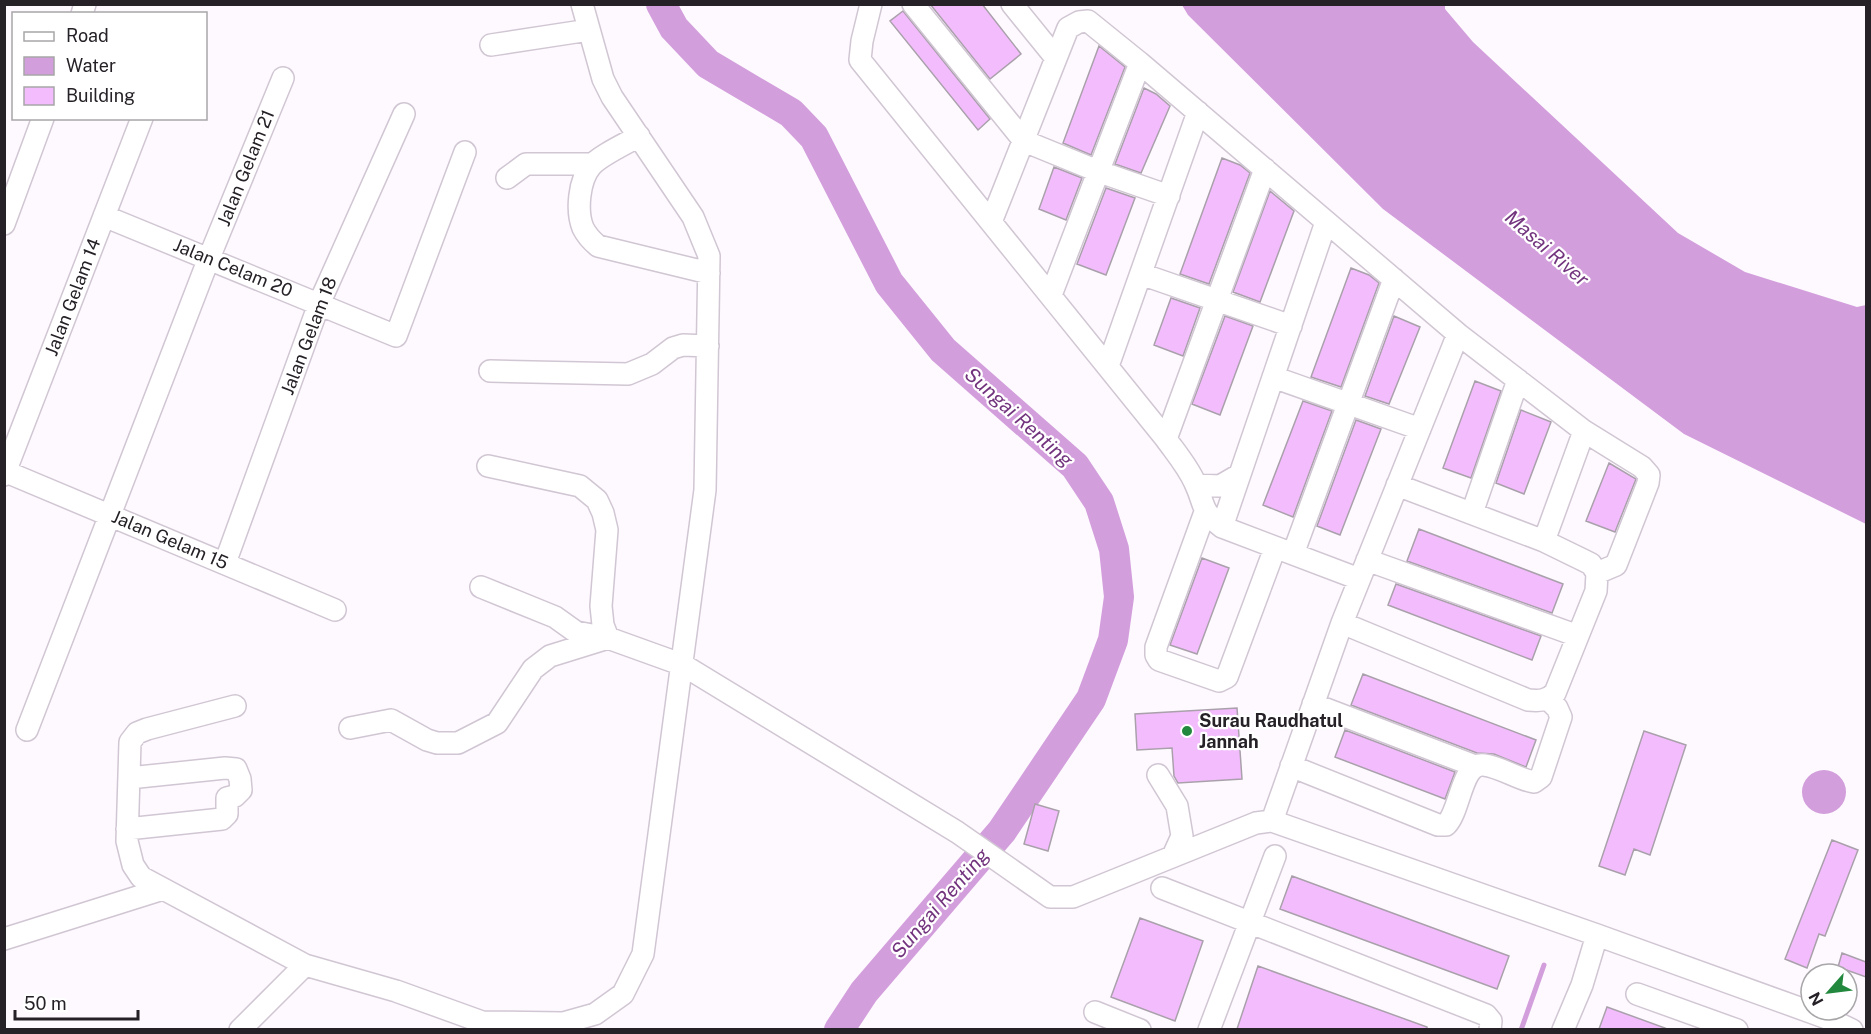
<svg xmlns="http://www.w3.org/2000/svg" width="1871" height="1034" font-family="'Public Sans',sans-serif">
	<style>
		.water { fill: #d39edc }
		.lines { fill: none; stroke-linecap: round; stroke-linejoin: round }
		.stream { stroke: #d39edc; stroke-width: 5 }
		.river { stroke: #d39edc; stroke-width: 30 }
		.building { fill: #f3bdfd; stroke: #aaa0ac; stroke-width: 1.5 }
		.minor-casing { stroke: #d1c6d3; stroke-width: 24 }
		.minor { stroke: #fff; stroke-width: 21 }
		.poi-dot { fill: #21883d; stroke: #fff; stroke-width: 2 }
		.labels { text-anchor: middle; stroke-width: 4.5; stroke-linejoin: round; paint-order: stroke }
		.street-label { font-size: 18px; fill: #252126; stroke: #fff }
		.poi-label { font-size: 18px; font-weight: bold; fill: #252126; stroke: #fff; text-anchor: start }
		.water-label { font-size: 20px; font-style: italic; fill: #73347e; stroke: #fff }
	</style>
	<rect width="100%" height="100%" fill="#fdf9fe"/>
	<path class="water" d="M 1182,5 L 1445,5 L 1445,9 L 1473,42 L 1678,233 L 1745,272 L 1857,307 L 1866,305 L 1866,524 L 1684,434 L 1383,209 L 1188,15 Z
		M1802 792a22 22 0 1 1 44 0a22 22 0 1 1-44 0Z"/>
	<g class="lines">
		<path class="stream" d="M 1521,1030 L 1544,965"/>
		<path class="river" d="M 661,4 L 674,28 L 708,64 L 791,113 L 814,137 L 889,283 L 943,350 L 1075,466 L 1099,502 L 1114,549 L 1119,597 L 1113,640 L 1091,699 L 1002,831 L 864,992 L 839,1030"/>
	</g>
	<path class="building" d="M 930,4 L 982,4 L 1021,54 L 990,79 Z
		M 903,11 L 990,119 L 978,130 L 890,21 Z
		M 1099,46 L 1125,67 L 1091,155 L 1063,143 Z
		M 1144,88 L 1156,94 L 1170,106 L 1141,173 L 1115,164 Z
		M 1222,158 L 1240,165 L 1250,173 L 1209,284 L 1180,274 Z
		M 1054,167 L 1082,178 L 1066,220 L 1039,209 Z
		M 1106,188 L 1135,198 L 1106,275 L 1077,264 Z
		M 1270,191 L 1294,211 L 1260,302 L 1233,292 Z
		M 1351,268 L 1369,275 L 1379,283 L 1341,387 L 1311,377 Z
		M 1171,298 L 1200,308 L 1183,356 L 1154,345 Z
		M 1225,316 L 1253,326 L 1220,415 L 1192,404 Z
		M 1394,316 L 1420,327 L 1389,404 L 1365,396 Z
		M 1475,381 L 1501,391 L 1471,478 L 1443,468 Z
		M 1303,401 L 1332,411 L 1293,517 L 1263,505 Z
		M 1521,410 L 1551,422 L 1524,494 L 1496,483 Z
		M 1356,420 L 1381,429 L 1340,535 L 1317,526 Z
		M 1609,463 L 1636,479 L 1615,532 L 1586,521 Z
		M 1419,529 L 1563,584 L 1552,613 L 1407,561 Z
		M 1202,558 L 1229,568 L 1197,654 L 1170,645 Z
		M 1396,584 L 1541,636 L 1532,660 L 1388,605 Z
		M 1363,674 L 1536,740 L 1526,767 L 1494,754 L 1477,753 L 1351,705 Z
		M 1237,708 L 1242,779 L 1178,783 L 1174,776 L 1172,748 L 1137,750 L 1135,714 Z
		M 1345,730 L 1455,772 L 1445,799 L 1335,757 Z
		M 1644,731 L 1686,745 L 1650,855 L 1634,849 L 1625,875 L 1599,866 Z
		M 1035,804 L 1059,811 L 1048,851 L 1024,844 Z
		M 1832,840 L 1858,850 L 1825,936 L 1819,934 L 1807,968 L 1785,959 Z
		M 1292,876 L 1509,956 L 1497,989 L 1280,909 Z
		M 1140,918 L 1203,941 L 1175,1021 L 1111,997 Z
		M 1842,953 L 1866,962 L 1866,977 L 1838,967 Z
		M 1258,966 L 1427,1027 L 1427,1029 L 1237,1029 Z
		M 1607,1007 L 1665,1028 L 1664,1029 L 1599,1029 Z"/>
	<g class="lines">
		<g class="minor-casing">
			<path id="minor" d="M 871,4 L 862,41 L 860,60 L 1166,439 C 1176,453 1188,467 1195,483 C 1206,506 1199,509 1222,527 L 1359,579
				M 913,4 L 1024,141 L 1100,172 L 1169,196
				M 1012,4 L 1055,57
				M 82,14 L 85,4
				M 491,45 L 589,30
				M 639,136 C 627,143 599,156 591,166 C 579,180 576,211 583,228 C 587,236 592,241 598,246 L 709,273
				M 507,178 L 526,164 L 592,164
				M 104,216 L 396,336 L 465,152
				M 991,222 L 1068,28 L 1079,22 L 1088,21 L 1140,63 L 1458,334 L 1584,431 L 1642,467 L 1649,475 L 1648,483 L 1616,565 L 1597,573
				M 4,224 L 43,118
				M 1141,274 L 1291,326
				M 1051,295 L 1140,63
				M 1108,366 L 1198,112
				M 490,371 L 628,374 L 652,364 L 673,348 L 683,345 L 708,346
				M 1273,377 L 1420,429
				M 1166,439 L 1265,169
				M 4,471 L 335,610
				M 4,475 L 142,118
				M 1196,485 L 1220,486 L 1239,475
				M 1205,512 L 1156,647 L 1156,655 L 1159,660 L 1219,681 L 1227,677 L 1275,548
				M 1472,513 L 1518,380
				M 1222,527 L 1326,222
				M 1544,541 L 1584,431
				M 1293,554 L 1394,279
				M 1367,560 L 1578,636
				M 225,563 L 319,304 L 404,114
				M 481,587 L 555,617 L 576,632 L 608,638 L 683,665 L 957,832 L 1050,897 L 1073,897 L 1256,823 L 1272,821 L 1597,935 L 1827,1018 L 1852,1030
				M 1342,623 L 1528,700 C 1540,701 1546,701 1555,693 L 1596,591 L 1597,573 L 1591,564 L 1583,560 L 1544,541 L 1397,485
				M 1313,704 L 1475,766
				M 235,706 L 147,729 L 137,733 L 130,742 L 127,841 L 133,865 L 141,877 L 305,965
				M 350,728 L 391,720 L 427,740 L 437,743 L 458,743 L 497,723 L 533,669 L 550,656 L 608,638 L 603,625 L 601,606 L 607,530 L 603,513 L 597,500 L 580,486 L 488,466
				M 27,730 L 209,258 L 283,78
				M 1291,766 L 1438,825 L 1446,825 C 1461,810 1461,762 1484,765 C 1501,767 1517,779 1534,782 L 1541,777 L 1561,717 L 1557,708 L 1548,699
				M 1158,775 L 1177,806 L 1182,836 L 1173,856
				M 1272,821 L 1342,623 L 1458,334
				M 127,829 L 222,819 L 227,814 L 227,798 L 235,796 L 241,790 L 240,779 L 236,769 L 225,768 L 129,778
				M 1162,888 L 1486,1015 L 1491,1021 L 1490,1030
				M 4,939 L 163,889
				M 1637,994 L 1737,1030
				M 1095,1012 L 1140,1030
				M 240,1030 L 305,965 L 396,991 L 482,1022 L 563,1023 L 595,1014 L 623,994 L 643,954 L 705,490 L 709,256 L 693,217 L 612,97 L 603,79 L 582,4
				M 1209,1030 L 1275,856
				M 1563,1030 L 1582,985 L 1597,935"/>
		</g>
		<use href="#minor" class="minor"/>
	</g>
	<circle class="poi-dot" cx="1187" cy="731" r="6"/>
	<g class="labels">
		<g class="street-label">
			<text transform="translate(246 168) rotate(-68)" y="6">Jalan Gelam 21</text>
			<text transform="translate(233 268) rotate(22)" y="6">Jalan Celam 20</text>
			<text transform="translate(73 297) rotate(-69)" y="6">Jalan Gelam 14</text>
			<text transform="translate(309 336) rotate(-69)" y="6">Jalan Gelam 18</text>
			<text transform="translate(170 540) rotate(23)" y="6">Jalan Gelam 15</text>
		</g>
		<g class="poi-label">
			<text x="1199" y="727">Surau Raudhatul<tspan x="1199" dy="21">Jannah</tspan></text>
		</g>
		<g class="water-label">
			<text transform="translate(1547 248) rotate(41)" y="7">Masai River</text>
			<text transform="translate(1019 417) rotate(42)" y="7">Sungai Renting</text>
			<text transform="translate(940 903) rotate(-49)" y="7">Sungai Renting</text>
		</g>
	</g>
	<rect width="1871" height="1034" fill="none" stroke="#252126" stroke-width="12"/>
	<rect x="12" y="12" width="195" height="108" fill="#ffffff" stroke="#a8a6a8" stroke-width="1.5"/>
	<rect x="24" y="32" width="30" height="9" fill="#ffffff" stroke="#a8a6a8" stroke-width="1.5"/>
	<text x="66" y="42" font-size="18" fill="#252126">Road</text>
	<rect x="24" y="57" width="30" height="18" fill="#d39edc" stroke="#a8a6a8" stroke-width="1.5"/>
	<text x="66" y="72" font-size="18" fill="#252126">Water</text>
	<rect x="24" y="87" width="30" height="18" fill="#f3bdfd" stroke="#a8a6a8" stroke-width="1.5"/>
	<text x="66" y="102" font-size="18" fill="#252126">Building</text>
	<g transform="translate(1829 992) rotate(242)"><circle r="28" fill="#ffffff" stroke="#a8a6a8" stroke-width="1.5"/>
	<path d="M0-4.5L10 22L0 15L-10 22Z" fill="#21883d"/>
	<text y="-9" font-size="16" font-weight="bold" text-anchor="middle" fill="#252126">N</text>
	</g>
	<path d="M15 1010v9h123v-9" fill="none" stroke="#252126" stroke-width="3"/>
	<text x="24" y="1010" font-size="18" fill="#252126" stroke="#ffffff" stroke-width="4.5" paint-order="stroke">50 m</text>
</svg>
